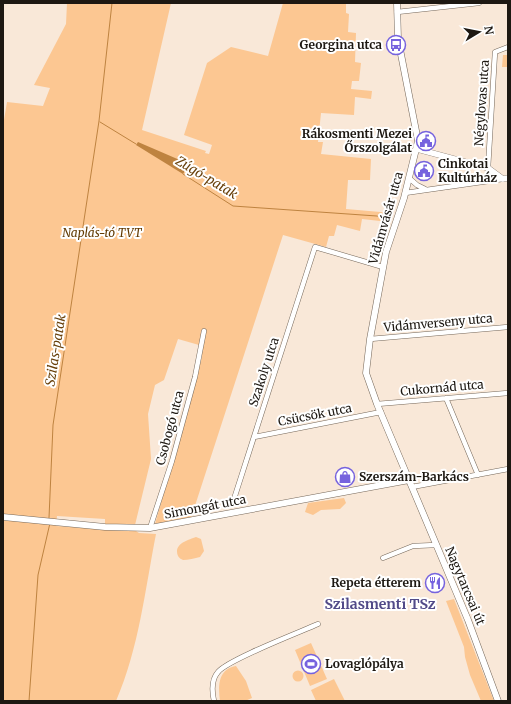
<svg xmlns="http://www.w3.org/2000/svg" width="511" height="704" font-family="Merriweather,serif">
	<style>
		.green { fill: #fcc792 }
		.water { fill: #be8340 }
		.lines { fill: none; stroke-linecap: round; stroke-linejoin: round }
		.stream { stroke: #be8340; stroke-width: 1 }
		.minor-casing { stroke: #76685a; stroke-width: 5.5 }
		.tertiary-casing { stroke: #76685a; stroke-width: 6 }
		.secondary-casing { stroke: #76685a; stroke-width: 7 }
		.minor { stroke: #fff; stroke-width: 4.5 }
		.tertiary { stroke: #fff; stroke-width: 5.5 }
		.secondary { stroke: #fff; stroke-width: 6 }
		.labels { text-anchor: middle; stroke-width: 4; stroke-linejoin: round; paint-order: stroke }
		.poi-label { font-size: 12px; font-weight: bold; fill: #1d1812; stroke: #fff; text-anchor: end }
		.street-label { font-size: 12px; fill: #1d1812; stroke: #fff }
		.park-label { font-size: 12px; font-style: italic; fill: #623a02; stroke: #fff }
		.water-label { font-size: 13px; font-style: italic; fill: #68400b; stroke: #fff }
		.quarter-label { font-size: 14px; font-weight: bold; fill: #514a88; stroke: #fff }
	</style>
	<rect width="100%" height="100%" fill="#f9e8d8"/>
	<path class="green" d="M 67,3 L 171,3 L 142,130 L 206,151 L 205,153 L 209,154 L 212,145 L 184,135 L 207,63 L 231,47 L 268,56 L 283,3 L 346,3 L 346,13 L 349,14 L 348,32 L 356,33 L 355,62 L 361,63 L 359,81 L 352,81 L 351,89 L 372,91 L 371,99 L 355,97 L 354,115 L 321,113 L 318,142 L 323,142 L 321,154 L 371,159 L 370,180 L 348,180 L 346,209 L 392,213 L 389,222 L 362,219 L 360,231 L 337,225 L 334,236 L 329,236 L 326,247 L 283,235 L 191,518 L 155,524 L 202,357 L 199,345 L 178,339 L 164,380 L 155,385 L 148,414 L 151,459 L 135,525 L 105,524 L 105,519 L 57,516 L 56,526 L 136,531 L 139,533 L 156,534 C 145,590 139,648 116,701 L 3,701 L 3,126 L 7,102 L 43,106 L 50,88 L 34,85 L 66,24 Z
		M 503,55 L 508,55 L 508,67 L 502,67 Z
		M 344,498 L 346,503 L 340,509 L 321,510 L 313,515 L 305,512 L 308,503 Z
		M 196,537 L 201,539 L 204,551 L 200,557 C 195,558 188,560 183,560 C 181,559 179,558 178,556 C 173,544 188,540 196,537 Z
		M 454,599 L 494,701 L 481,701 L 470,675 L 465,657 L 464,647 L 446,601 Z
		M 311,643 L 327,679 L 310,686 L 295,650 Z
		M 236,666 L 246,681 L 252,698 L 245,701 L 220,701 C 218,686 218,669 236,666 Z
		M292.5 676a5.5 5.5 0 1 1 11 0a5.5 5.5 0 1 1-11 0Z
		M 334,679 L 345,701 L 316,701 L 311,690 Z"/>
	<path class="water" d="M 138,142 L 189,164 L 183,174 L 136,145 Z"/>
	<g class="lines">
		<path class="stream" d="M 100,122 L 136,144
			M 183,174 L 233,206 L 391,217
			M 49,518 L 53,425 L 99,121 L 112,3
			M 29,701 L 38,575 L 50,523"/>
		<g class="minor-casing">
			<path id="minor" d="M 397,12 L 479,3
				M 488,168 L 495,52 L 508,47
				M 409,178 L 417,185 L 425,189
				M 405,193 L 503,179
				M 370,339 L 508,327
				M 446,398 L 478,475
				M 377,404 L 508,393
				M 254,437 L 381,412
				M 412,487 L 508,469
				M 233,502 L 315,247 L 383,267
				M 150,528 L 172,461 L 195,377 L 204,331
				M 383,558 L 413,546 L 436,545
				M 214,701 C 212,692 211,680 218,672 C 227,660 300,632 318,624"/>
		</g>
		<g class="tertiary-casing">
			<path id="tertiary" d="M 417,149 L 488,168 L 503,179 L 508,178"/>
		</g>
		<g class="secondary-casing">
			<path id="secondary" d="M 397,3 L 398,39 L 418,141 L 404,198 L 386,252 L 370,339 L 366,373 L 377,404 L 468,620 L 498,701
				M 3,517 L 105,527 L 150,528 L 409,480"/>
		</g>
		<use href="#minor" class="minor"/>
		<use href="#tertiary" class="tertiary"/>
		<use href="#secondary" class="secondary"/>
	</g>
	<defs>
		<g id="bus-ring" transform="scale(1)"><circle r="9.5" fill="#fff" stroke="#7663de" stroke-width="1.5"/><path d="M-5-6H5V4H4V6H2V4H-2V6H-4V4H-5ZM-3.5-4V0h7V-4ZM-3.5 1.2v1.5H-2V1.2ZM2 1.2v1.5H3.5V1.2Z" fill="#7663de"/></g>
		<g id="civic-ring" transform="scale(1)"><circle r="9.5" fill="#fff" stroke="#7663de" stroke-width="1.5"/><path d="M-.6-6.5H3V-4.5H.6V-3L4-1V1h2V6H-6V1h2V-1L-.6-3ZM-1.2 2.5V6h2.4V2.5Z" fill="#7663de"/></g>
		<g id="shop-ring" transform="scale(1)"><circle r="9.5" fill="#fff" stroke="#7663de" stroke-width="1.5"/><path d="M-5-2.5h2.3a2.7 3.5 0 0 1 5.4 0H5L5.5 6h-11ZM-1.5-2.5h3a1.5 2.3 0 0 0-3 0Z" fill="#7663de"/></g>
		<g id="restaurant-ring" transform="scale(1)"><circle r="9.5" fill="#fff" stroke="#7663de" stroke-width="1.5"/><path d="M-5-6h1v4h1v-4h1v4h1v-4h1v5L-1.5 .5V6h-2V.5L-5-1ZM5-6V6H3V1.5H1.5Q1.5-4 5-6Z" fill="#7663de"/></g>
		<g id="stadium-ring" transform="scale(1)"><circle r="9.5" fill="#fff" stroke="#7663de" stroke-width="1.5"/><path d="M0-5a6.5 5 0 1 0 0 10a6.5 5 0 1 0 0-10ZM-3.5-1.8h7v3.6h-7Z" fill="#7663de"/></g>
	</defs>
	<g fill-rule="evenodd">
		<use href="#bus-ring" x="396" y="45"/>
		<use href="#civic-ring" x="426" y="141"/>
		<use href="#civic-ring" x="424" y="171"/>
		<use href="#shop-ring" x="345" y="477"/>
		<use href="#restaurant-ring" x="435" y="583"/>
		<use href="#stadium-ring" x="311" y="664"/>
	</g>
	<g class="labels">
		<g class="poi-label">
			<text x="382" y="49">Georgina utca</text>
			<text x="412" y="138">Rákosmenti Mezei<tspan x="412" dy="14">Őrszolgálat</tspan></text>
			<text x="438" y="168" text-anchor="start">Cinkotai<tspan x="438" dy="14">Kultúrház</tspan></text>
			<text x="359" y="481" text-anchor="start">Szerszám-Barkács</text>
			<text x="421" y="587">Repeta étterem</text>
			<text x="325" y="668" text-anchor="start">Lovaglópálya</text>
		</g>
		<g class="street-label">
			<text transform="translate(482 103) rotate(-86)" y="4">Négylovas utca</text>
			<text transform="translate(386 218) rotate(-74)" y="4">Vidámvásár utca</text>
			<text transform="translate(438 323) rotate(-5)" y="4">Vidámverseny utca</text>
			<text transform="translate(264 372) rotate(-72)" y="4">Szakoly utca</text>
			<text transform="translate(442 388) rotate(-5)" y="4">Cukornád utca</text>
			<text transform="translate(315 415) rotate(-11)" y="4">Csücsök utca</text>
			<text transform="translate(170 428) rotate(-75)" y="4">Csobogó utca</text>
			<text transform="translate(205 507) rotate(-11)" y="4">Simongát utca</text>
			<text transform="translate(465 586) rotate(67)" y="4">Nagytarcsai út</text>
		</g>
		<g class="park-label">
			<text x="102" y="237">Naplás-tó TVT</text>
		</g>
		<g class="water-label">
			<text transform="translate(207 177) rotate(31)" y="5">Zúgó-patak</text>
			<text transform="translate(55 350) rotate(-81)" y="5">Szilas-patak</text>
		</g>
		<g class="quarter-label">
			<text x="380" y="609">Szilasmenti TSz</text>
		</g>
	</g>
	<rect width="511" height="704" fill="none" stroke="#1d1812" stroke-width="8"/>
	<g transform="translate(479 32) rotate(80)" stroke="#ffffff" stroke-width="3" paint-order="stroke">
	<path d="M0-3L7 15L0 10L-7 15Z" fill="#1d1812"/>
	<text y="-6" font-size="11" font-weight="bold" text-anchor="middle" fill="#1d1812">N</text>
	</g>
</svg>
